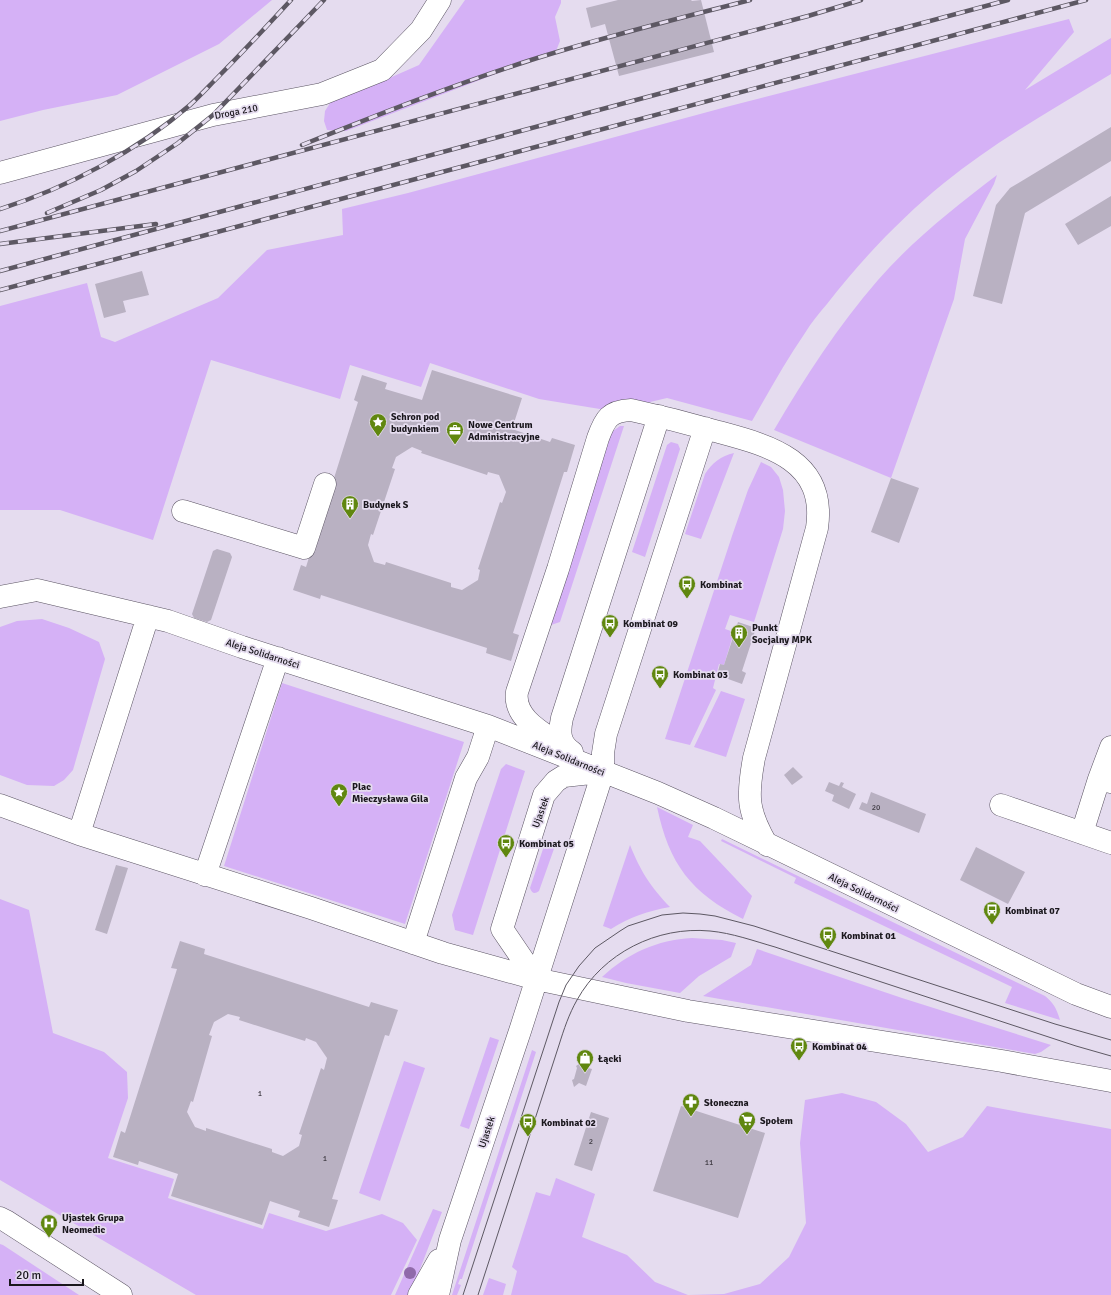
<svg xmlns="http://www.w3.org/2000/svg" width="1111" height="1295" font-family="Signika,sans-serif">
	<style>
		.green { fill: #d5b1f6 }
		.building { fill: #b9b1c2; fill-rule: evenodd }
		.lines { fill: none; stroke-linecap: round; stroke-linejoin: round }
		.minor-casing { stroke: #5b5463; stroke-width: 23 }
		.minor { stroke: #fff; stroke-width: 22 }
		.tram { stroke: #5d5863; stroke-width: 1 }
		.rail-casing { stroke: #5d5863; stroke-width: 4.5 }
		.rail { stroke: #e5dcef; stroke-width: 3; stroke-dasharray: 9; stroke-linecap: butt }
		.tree { fill: #906aaa }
		.labels { text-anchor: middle; stroke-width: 3.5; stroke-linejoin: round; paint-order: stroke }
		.number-label { font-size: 8px; fill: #423e46 }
		.street-label { font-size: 10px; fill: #1a171d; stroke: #e5dcef }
		.poi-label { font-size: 10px; font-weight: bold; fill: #1a171d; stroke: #e5dcef; text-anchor: start }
	</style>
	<rect width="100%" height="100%" fill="#e5dcef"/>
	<path class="green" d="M 0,0 L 272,0 L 219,44 L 117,95 L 43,110 L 0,121 Z
		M 465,0 L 561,0 L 561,3 L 555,17 L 560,41 L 556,51 L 346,131 L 327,130 L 324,121 L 325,111 L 332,100 L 385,80 L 419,65 Z
		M 1069,19 L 1074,32 L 1025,90 L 1111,38 L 1111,74 C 1055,108 996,141 944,183 C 901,218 861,260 827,304 C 819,313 811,323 805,333 C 786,361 769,391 752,421 L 667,398 L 612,411 L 539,399 L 430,363 L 421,387 L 350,365 L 340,399 L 211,360 L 153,540 L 60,510 L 0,510 L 0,306 L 87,283 L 101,337 L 115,342 L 218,298 L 267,250 L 343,235 L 342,209 L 408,193 L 726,107 Z
		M 997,175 L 994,184 L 965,239 L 954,299 L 891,478 L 774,430 C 805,377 838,326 878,280 C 913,240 955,207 997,175 Z
		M 620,426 L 624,426 L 560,622 L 548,626 L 610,435 L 613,431 Z
		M 671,442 L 678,444 L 680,449 L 645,557 L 632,552 L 667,445 Z
		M 734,453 L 701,539 L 685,534 L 705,474 C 712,463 721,456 734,453 Z
		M 761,462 L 771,467 L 779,477 L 783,490 L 785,511 L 783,529 L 754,622 L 730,615 L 725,629 L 734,632 L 724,665 L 719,664 L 713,688 L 716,690 L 690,745 L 665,739 L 732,536 L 748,490 Z
		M 42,619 L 69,628 L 99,642 L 105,659 L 73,770 L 64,780 L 54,786 L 27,785 L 0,775 L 0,627 L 17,621 Z
		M 282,683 L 464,742 L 405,924 L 224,866 Z
		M 721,691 L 745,699 L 726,757 L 694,747 Z
		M 506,764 L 525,771 L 473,935 L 455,930 L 452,915 L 501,769 Z
		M 657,807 L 693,825 L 688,837 L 700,841 L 752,896 L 743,919 C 691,893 669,864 657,807 Z
		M 722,839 L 1045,996 C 1054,1003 1057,1010 1060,1020 L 1005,1003 L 1012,987 L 794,883 L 796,878 L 721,841 Z
		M 548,840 L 551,840 L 555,842 L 555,846 L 539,891 C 535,894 532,894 530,888 L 545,843 Z
		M 630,845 C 641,872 650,886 670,907 C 648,911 630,917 611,929 L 603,926 Z
		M 0,899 L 29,910 L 53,1033 L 104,1052 L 127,1072 L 128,1098 L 108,1158 L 174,1179 L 168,1198 L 263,1229 L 269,1213 L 326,1231 L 382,1214 L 403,1223 L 417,1240 L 391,1295 L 196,1295 L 0,1180 Z
		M 692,938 L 722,940 L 736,943 L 731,957 L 699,976 L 680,993 L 626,983 L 602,977 C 628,953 657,940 692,938 Z
		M 757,949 L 902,998 L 1051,1045 L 1041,1052 L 1035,1054 L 703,996 L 751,965 Z
		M 490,1037 L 499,1040 L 469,1129 L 460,1126 Z
		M 532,1050 L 536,1052 L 462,1279 L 460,1279 L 458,1284 L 461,1285 L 457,1295 L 452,1295 Z
		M 404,1061 L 425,1068 L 380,1201 L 359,1193 Z
		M 842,1093 L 876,1102 L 906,1124 L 928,1152 L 963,1137 L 987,1106 L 1111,1129 L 1111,1295 L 511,1295 L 517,1271 L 512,1267 L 536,1192 L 550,1196 L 556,1178 L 595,1194 L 582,1237 L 627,1255 L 655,1282 L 688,1295 L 724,1294 L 760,1284 L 789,1257 L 806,1223 L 800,1143 L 805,1100 Z
		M 433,1209 L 442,1212 L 410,1295 L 395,1295 Z
		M 0,1244 L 3,1245 L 79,1295 L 0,1295 Z
		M 489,1278 L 506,1284 L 503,1295 L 483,1295 Z"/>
	<path class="building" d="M 618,0 L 691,0 L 692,1 L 701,0 L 714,52 L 619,76 L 605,24 L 591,28 L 586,8 Z
		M 1111,127 L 1111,161 L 1025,213 L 1002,304 L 973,296 L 996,205 L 1010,188 Z
		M 1111,196 L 1111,226 L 1078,245 L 1065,224 Z
		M 142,271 L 149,295 L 123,301 L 126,312 L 104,318 L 95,284 Z
		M 432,370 L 522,398 L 512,429 L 550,442 L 552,438 L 575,445 L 567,472 L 564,472 L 513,633 L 519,635 L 511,661 L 486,653 L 487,648 L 321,595 L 320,599 L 293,590 L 301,565 L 306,567 L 358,402 L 354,400 L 362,375 L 387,383 L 385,389 L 422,400 ZM 412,447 L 422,451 L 421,453 L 487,475 L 488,472 L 499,475 L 506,492 L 502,503 L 500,502 L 478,569 L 480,570 L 478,580 L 462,590 L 451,587 L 451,583 L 386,562 L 385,565 L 374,562 L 368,545 L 371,534 L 373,535 L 395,469 L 392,468 L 396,457 Z
		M 891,478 L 919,488 L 899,543 L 871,532 Z
		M 217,549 L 230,553 L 232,557 L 211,620 L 207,622 L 194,618 L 192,614 L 213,551 Z
		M 738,622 L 756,628 L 742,671 L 746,673 L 742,684 L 717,675 L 720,664 L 724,665 Z
		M 793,767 L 803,777 L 792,785 L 784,775 Z
		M 829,782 L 839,786 L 841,782 L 844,783 L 842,787 L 856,794 L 849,809 L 832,801 L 834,795 L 825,791 Z
		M 871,792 L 926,814 L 919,833 L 859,809 L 862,802 L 867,804 Z
		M 976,847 L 1025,872 L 1008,904 L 960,880 Z
		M 116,865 L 128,868 L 107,934 L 95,930 Z
		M 180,941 L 205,949 L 204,954 L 369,1007 L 371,1002 L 398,1010 L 389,1036 L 385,1035 L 332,1199 L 338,1200 L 329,1227 L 298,1217 L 300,1211 L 270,1201 L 262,1225 L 171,1196 L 178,1174 L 139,1161 L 138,1165 L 113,1157 L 121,1131 L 125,1133 L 177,969 L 171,968 ZM 228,1014 L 240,1017 L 239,1020 L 305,1041 L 306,1038 L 316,1042 L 327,1058 L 324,1070 L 321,1068 L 299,1134 L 302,1135 L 299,1146 L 283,1156 L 272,1152 L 272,1149 L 206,1128 L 206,1131 L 195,1127 L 187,1112 L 191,1101 L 193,1102 L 212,1036 L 209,1035 L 214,1022 Z
		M 582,1062 L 584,1067 L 592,1069 L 586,1086 L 579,1083 L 574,1087 L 572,1080 L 574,1079 L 577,1068 L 576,1066 Z
		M 681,1106 L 765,1133 L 738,1218 L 653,1191 Z
		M 591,1112 L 609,1118 L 592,1171 L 574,1165 Z"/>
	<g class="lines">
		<g class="minor-casing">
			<path id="minor" d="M 0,173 L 213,115 L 322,94 L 382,70 L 421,30 L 440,0
				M 183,511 L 304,548 L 325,484
				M 0,597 L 37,590 L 168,621 L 242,647 L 488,726 L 658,793 L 714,818 L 1076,994 L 1111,1007
				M 559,744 C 541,732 513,717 517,692 L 558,569 L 598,438 C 605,419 609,411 631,410 C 659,416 687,423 715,431 C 767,445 827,459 817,528 L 754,758 C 747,796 747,811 767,845
				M 572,752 C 559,743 559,732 562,718 L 659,416
				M 1099,779 L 1111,747
				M 0,805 L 79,834 L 311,908 L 443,953 L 536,979 L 688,1011 L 1002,1061 L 1111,1081
				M 1001,805 L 1111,843
				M 1082,833 L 1099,779 L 1111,782
				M 79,834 L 148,616
				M 205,875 L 278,658
				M 413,943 L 466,778 L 478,757 L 488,726
				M 536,979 L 502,929 L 544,795 L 556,781 L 564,776 L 600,772
				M 0,1218 L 6,1221 L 121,1295
				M 419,1295 L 439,1260
				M 438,1295 L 450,1240 L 520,1031 L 603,772 L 603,753 L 606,734 L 705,428"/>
		</g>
		<use href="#minor" class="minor"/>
		<path class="tram" d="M 463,1295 L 559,1002 L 566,985 L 579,966 L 595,948 L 620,931 L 628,926 L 662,915 L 683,913 L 700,914 L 715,916 L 754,926 L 1055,1024 L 1111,1040
			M 478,1295 L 559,1045 C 564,1029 569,1014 577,1000 C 603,953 657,926 710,931 C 732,933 754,941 775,947 L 1076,1046 L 1111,1056"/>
		<g class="rail-casing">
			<path id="rail" d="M 302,145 C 377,115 453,85 531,60 C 603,37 677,19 750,0
				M 0,209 C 67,188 137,151 190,105 C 200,96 209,86 218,77 C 243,52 267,26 291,0
				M 47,213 L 101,190 L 136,171 L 178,143 L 213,115 L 324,0
				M 0,231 L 808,16 L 861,0
				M 0,244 L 156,224
				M 0,271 L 1008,0
				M 0,290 L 1086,0"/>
		</g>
		<use href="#rail" class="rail"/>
	</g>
	<circle class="tree" cx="410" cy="1273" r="6"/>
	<defs>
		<g id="sight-pin" transform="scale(0.9)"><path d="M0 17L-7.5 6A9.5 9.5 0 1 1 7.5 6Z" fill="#60870f" stroke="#e5dcef"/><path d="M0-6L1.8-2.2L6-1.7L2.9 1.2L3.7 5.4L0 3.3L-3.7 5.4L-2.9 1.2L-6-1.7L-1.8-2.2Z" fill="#fff"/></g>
		<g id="office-pin" transform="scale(0.9)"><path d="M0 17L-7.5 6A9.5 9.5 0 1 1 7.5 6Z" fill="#60870f" stroke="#e5dcef"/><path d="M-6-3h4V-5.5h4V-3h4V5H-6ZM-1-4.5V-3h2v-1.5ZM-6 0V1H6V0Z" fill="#fff"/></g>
		<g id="building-pin" transform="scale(0.9)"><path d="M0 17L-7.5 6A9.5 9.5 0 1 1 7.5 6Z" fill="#60870f" stroke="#e5dcef"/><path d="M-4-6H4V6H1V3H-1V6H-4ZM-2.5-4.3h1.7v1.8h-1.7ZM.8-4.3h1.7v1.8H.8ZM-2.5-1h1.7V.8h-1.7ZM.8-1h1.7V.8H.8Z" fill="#fff"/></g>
		<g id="bus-pin" transform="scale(0.9)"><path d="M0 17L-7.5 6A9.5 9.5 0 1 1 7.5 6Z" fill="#60870f" stroke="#e5dcef"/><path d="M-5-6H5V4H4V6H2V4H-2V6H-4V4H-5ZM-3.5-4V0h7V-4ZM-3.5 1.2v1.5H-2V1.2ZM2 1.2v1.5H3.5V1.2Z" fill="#fff"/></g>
		<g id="shop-pin" transform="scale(0.9)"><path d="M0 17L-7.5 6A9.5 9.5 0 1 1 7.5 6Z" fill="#60870f" stroke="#e5dcef"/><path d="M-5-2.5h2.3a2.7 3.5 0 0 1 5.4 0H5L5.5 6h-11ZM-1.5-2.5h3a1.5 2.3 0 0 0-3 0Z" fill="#fff"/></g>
		<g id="pharmacy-pin" transform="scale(0.9)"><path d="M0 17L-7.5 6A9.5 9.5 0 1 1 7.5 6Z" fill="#60870f" stroke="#e5dcef"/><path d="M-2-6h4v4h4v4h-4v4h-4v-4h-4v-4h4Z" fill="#fff"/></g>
		<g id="supermarket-pin" transform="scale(0.9)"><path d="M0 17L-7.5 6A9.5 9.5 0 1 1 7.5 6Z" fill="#60870f" stroke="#e5dcef"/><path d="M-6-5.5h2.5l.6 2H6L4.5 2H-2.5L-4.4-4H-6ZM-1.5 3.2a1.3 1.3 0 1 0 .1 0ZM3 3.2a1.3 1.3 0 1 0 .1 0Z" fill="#fff"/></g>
		<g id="hospital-pin" transform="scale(0.9)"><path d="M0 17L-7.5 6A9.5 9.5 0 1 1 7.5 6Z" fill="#60870f" stroke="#e5dcef"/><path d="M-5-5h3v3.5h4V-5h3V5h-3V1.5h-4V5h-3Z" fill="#fff"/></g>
	</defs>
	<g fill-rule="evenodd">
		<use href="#sight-pin" x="378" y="422"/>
		<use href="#office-pin" x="455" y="430"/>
		<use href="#building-pin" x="350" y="504"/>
		<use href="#bus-pin" x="687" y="584"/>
		<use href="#bus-pin" x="610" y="623"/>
		<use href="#building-pin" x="739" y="633"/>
		<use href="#bus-pin" x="660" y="674"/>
		<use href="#sight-pin" x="339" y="792"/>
		<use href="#bus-pin" x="506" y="843"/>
		<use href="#bus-pin" x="992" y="910"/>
		<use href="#bus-pin" x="828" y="935"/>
		<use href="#bus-pin" x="799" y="1046"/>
		<use href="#shop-pin" x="585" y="1058"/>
		<use href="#pharmacy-pin" x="691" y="1102"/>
		<use href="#supermarket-pin" x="747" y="1120"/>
		<use href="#bus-pin" x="528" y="1122"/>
		<use href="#hospital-pin" x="49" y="1223"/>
	</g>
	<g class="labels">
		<g class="number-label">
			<text x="876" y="810">20</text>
			<text x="260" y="1096">1</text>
			<text x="591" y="1144">2</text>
			<text x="325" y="1161">1</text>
			<text x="709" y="1165">11</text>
		</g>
		<g class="street-label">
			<text transform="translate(236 111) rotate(-11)" y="4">Droga 210</text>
			<text transform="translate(263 653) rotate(18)" y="4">Aleja Solidarności</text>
			<text transform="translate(569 758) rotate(22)" y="4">Aleja Solidarności</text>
			<text transform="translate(540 812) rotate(-70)" y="4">Ujastek</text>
			<text transform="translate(864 892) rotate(26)" y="4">Aleja Solidarności</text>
			<text transform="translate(486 1132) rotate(-72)" y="4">Ujastek</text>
		</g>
		<g class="poi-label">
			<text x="391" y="420">Schron pod<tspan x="391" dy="12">budynkiem</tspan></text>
			<text x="468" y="428">Nowe Centrum<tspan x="468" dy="12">Administracyjne</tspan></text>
			<text x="363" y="508">Budynek S</text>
			<text x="700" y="588">Kombinat</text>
			<text x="623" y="627">Kombinat 09</text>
			<text x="752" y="631">Punkt<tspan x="752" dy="12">Socjalny MPK</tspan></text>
			<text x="673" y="678">Kombinat 03</text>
			<text x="352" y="790">Plac<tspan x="352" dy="12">Mieczysława Gila</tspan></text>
			<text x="519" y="847">Kombinat 05</text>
			<text x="1005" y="914">Kombinat 07</text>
			<text x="841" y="939">Kombinat 01</text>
			<text x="812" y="1050">Kombinat 04</text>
			<text x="598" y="1062">Łącki</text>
			<text x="704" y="1106">Słoneczna</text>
			<text x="760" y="1124">Społem</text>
			<text x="541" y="1126">Kombinat 02</text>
			<text x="62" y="1221">Ujastek Grupa<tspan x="62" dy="12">Neomedic</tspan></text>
		</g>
	</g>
	<path d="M10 1279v6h73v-6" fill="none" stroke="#1a171d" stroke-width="2"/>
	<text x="16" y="1279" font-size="12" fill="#1a171d" stroke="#e5dcef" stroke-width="3" paint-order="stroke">20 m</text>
</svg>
